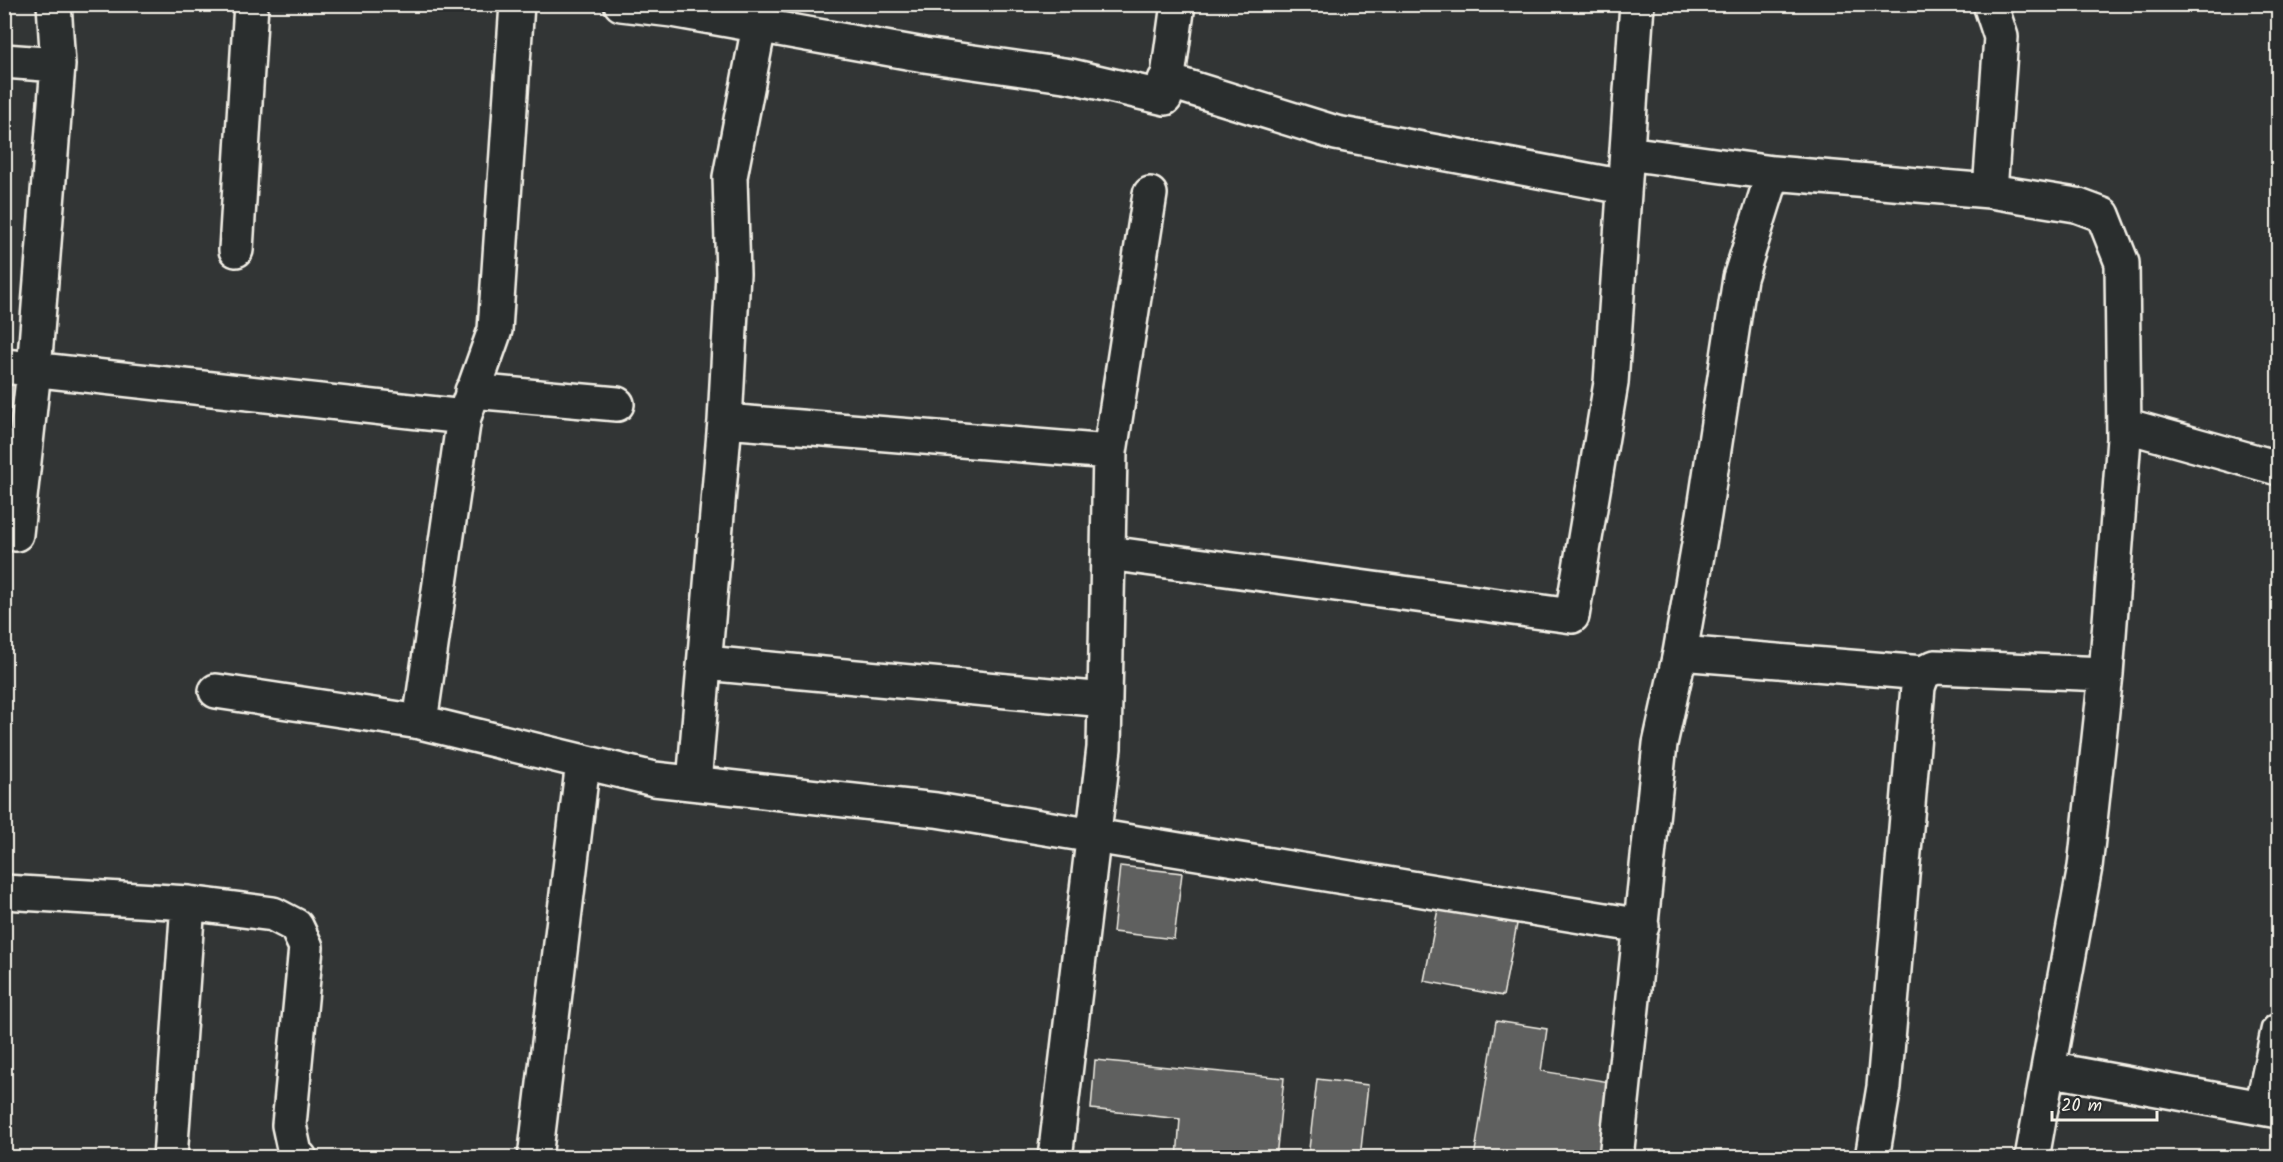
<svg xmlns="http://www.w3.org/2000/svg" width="2283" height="1162" font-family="Kalam,sans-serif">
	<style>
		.building { fill: #5f605f; stroke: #f4f1e8; stroke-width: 1.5 }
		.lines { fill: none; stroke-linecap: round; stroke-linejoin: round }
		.minor-casing { stroke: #f4f1e8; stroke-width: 38 }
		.minor { stroke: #2a2d2e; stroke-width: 33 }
	</style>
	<rect width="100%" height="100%" fill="#323535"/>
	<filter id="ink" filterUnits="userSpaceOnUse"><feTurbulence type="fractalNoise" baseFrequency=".0167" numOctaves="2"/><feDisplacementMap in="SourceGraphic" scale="12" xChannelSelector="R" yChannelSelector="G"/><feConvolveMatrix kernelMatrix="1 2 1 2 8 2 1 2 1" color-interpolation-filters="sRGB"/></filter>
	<g filter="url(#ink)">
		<path class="building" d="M 1120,866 L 1182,873 L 1174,939 L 1113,932 Z
			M 1439,904 L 1518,919 L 1503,996 L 1424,981 Z
			M 1496,1021 L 1547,1029 L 1541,1071 L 1610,1082 L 1598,1158 L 1474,1158 Z
			M 1095,1060 L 1284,1078 L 1276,1158 L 1177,1158 L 1180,1119 L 1091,1109 Z
			M 1317,1079 L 1368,1085 L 1360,1158 L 1308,1158 Z"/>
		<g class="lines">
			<g class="minor-casing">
				<path id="minor" d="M 621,4 L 672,10 L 924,55 L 1071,76 L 1165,98 L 1178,4
					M 4,61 L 58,65
					M 1165,80 L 1336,133 L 1624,187
					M 1627,153 L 1773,173
					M 1990,191 L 2001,37 L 1990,4
					M 236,250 L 251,4
					M 4,366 L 464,417 L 495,330 L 517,4
					M 472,391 L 617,404
					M 725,421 L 1110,452
					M 2124,425 L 2278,468
					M 16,534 L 34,370 L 58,65 L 54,4
					M 1108,553 L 1572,616 L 1611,383 L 1637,4
					M 1680,653 L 1923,673
					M 705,663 L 1105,700
					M 216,691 L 420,722 L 464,417
					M 420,722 L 654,779 L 936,810 L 1642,926
					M 694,783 L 725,421 L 733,274 L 730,177 L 759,26
					M 4,892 L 188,903 L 170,1158
					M 188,903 L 273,914 L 296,926 L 306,947 L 289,1125 L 295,1153 L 300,1158
					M 2262,1108 L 2278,1031
					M 535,1158 L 583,762
					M 1055,1158 L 1104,748 L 1110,452 L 1150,194
					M 1616,1158 L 1660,744 L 1680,653 L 1704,515 L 1740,278 L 1773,173 L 1990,191 L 2076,205 L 2103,215 L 2122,263 L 2124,438 L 2106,674 L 2085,867 L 2048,1069 L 2278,1111
					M 1872,1158 L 1884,1087 L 1918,687 L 1923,673 L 1935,667 L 2106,674
					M 2032,1158 L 2048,1069"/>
			</g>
			<use href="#minor" class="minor"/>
		</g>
	</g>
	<rect width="2283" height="1162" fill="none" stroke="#2a2d2e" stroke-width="24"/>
	<rect x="12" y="12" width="2259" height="1138" fill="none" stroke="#f4f1e8" stroke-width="2" filter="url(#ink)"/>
	<path d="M2052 1111v9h105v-9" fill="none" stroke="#f4f1e8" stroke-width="3"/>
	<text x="2061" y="1111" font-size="18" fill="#f4f1e8" stroke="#2a2d2e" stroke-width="4.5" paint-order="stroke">20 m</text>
</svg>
